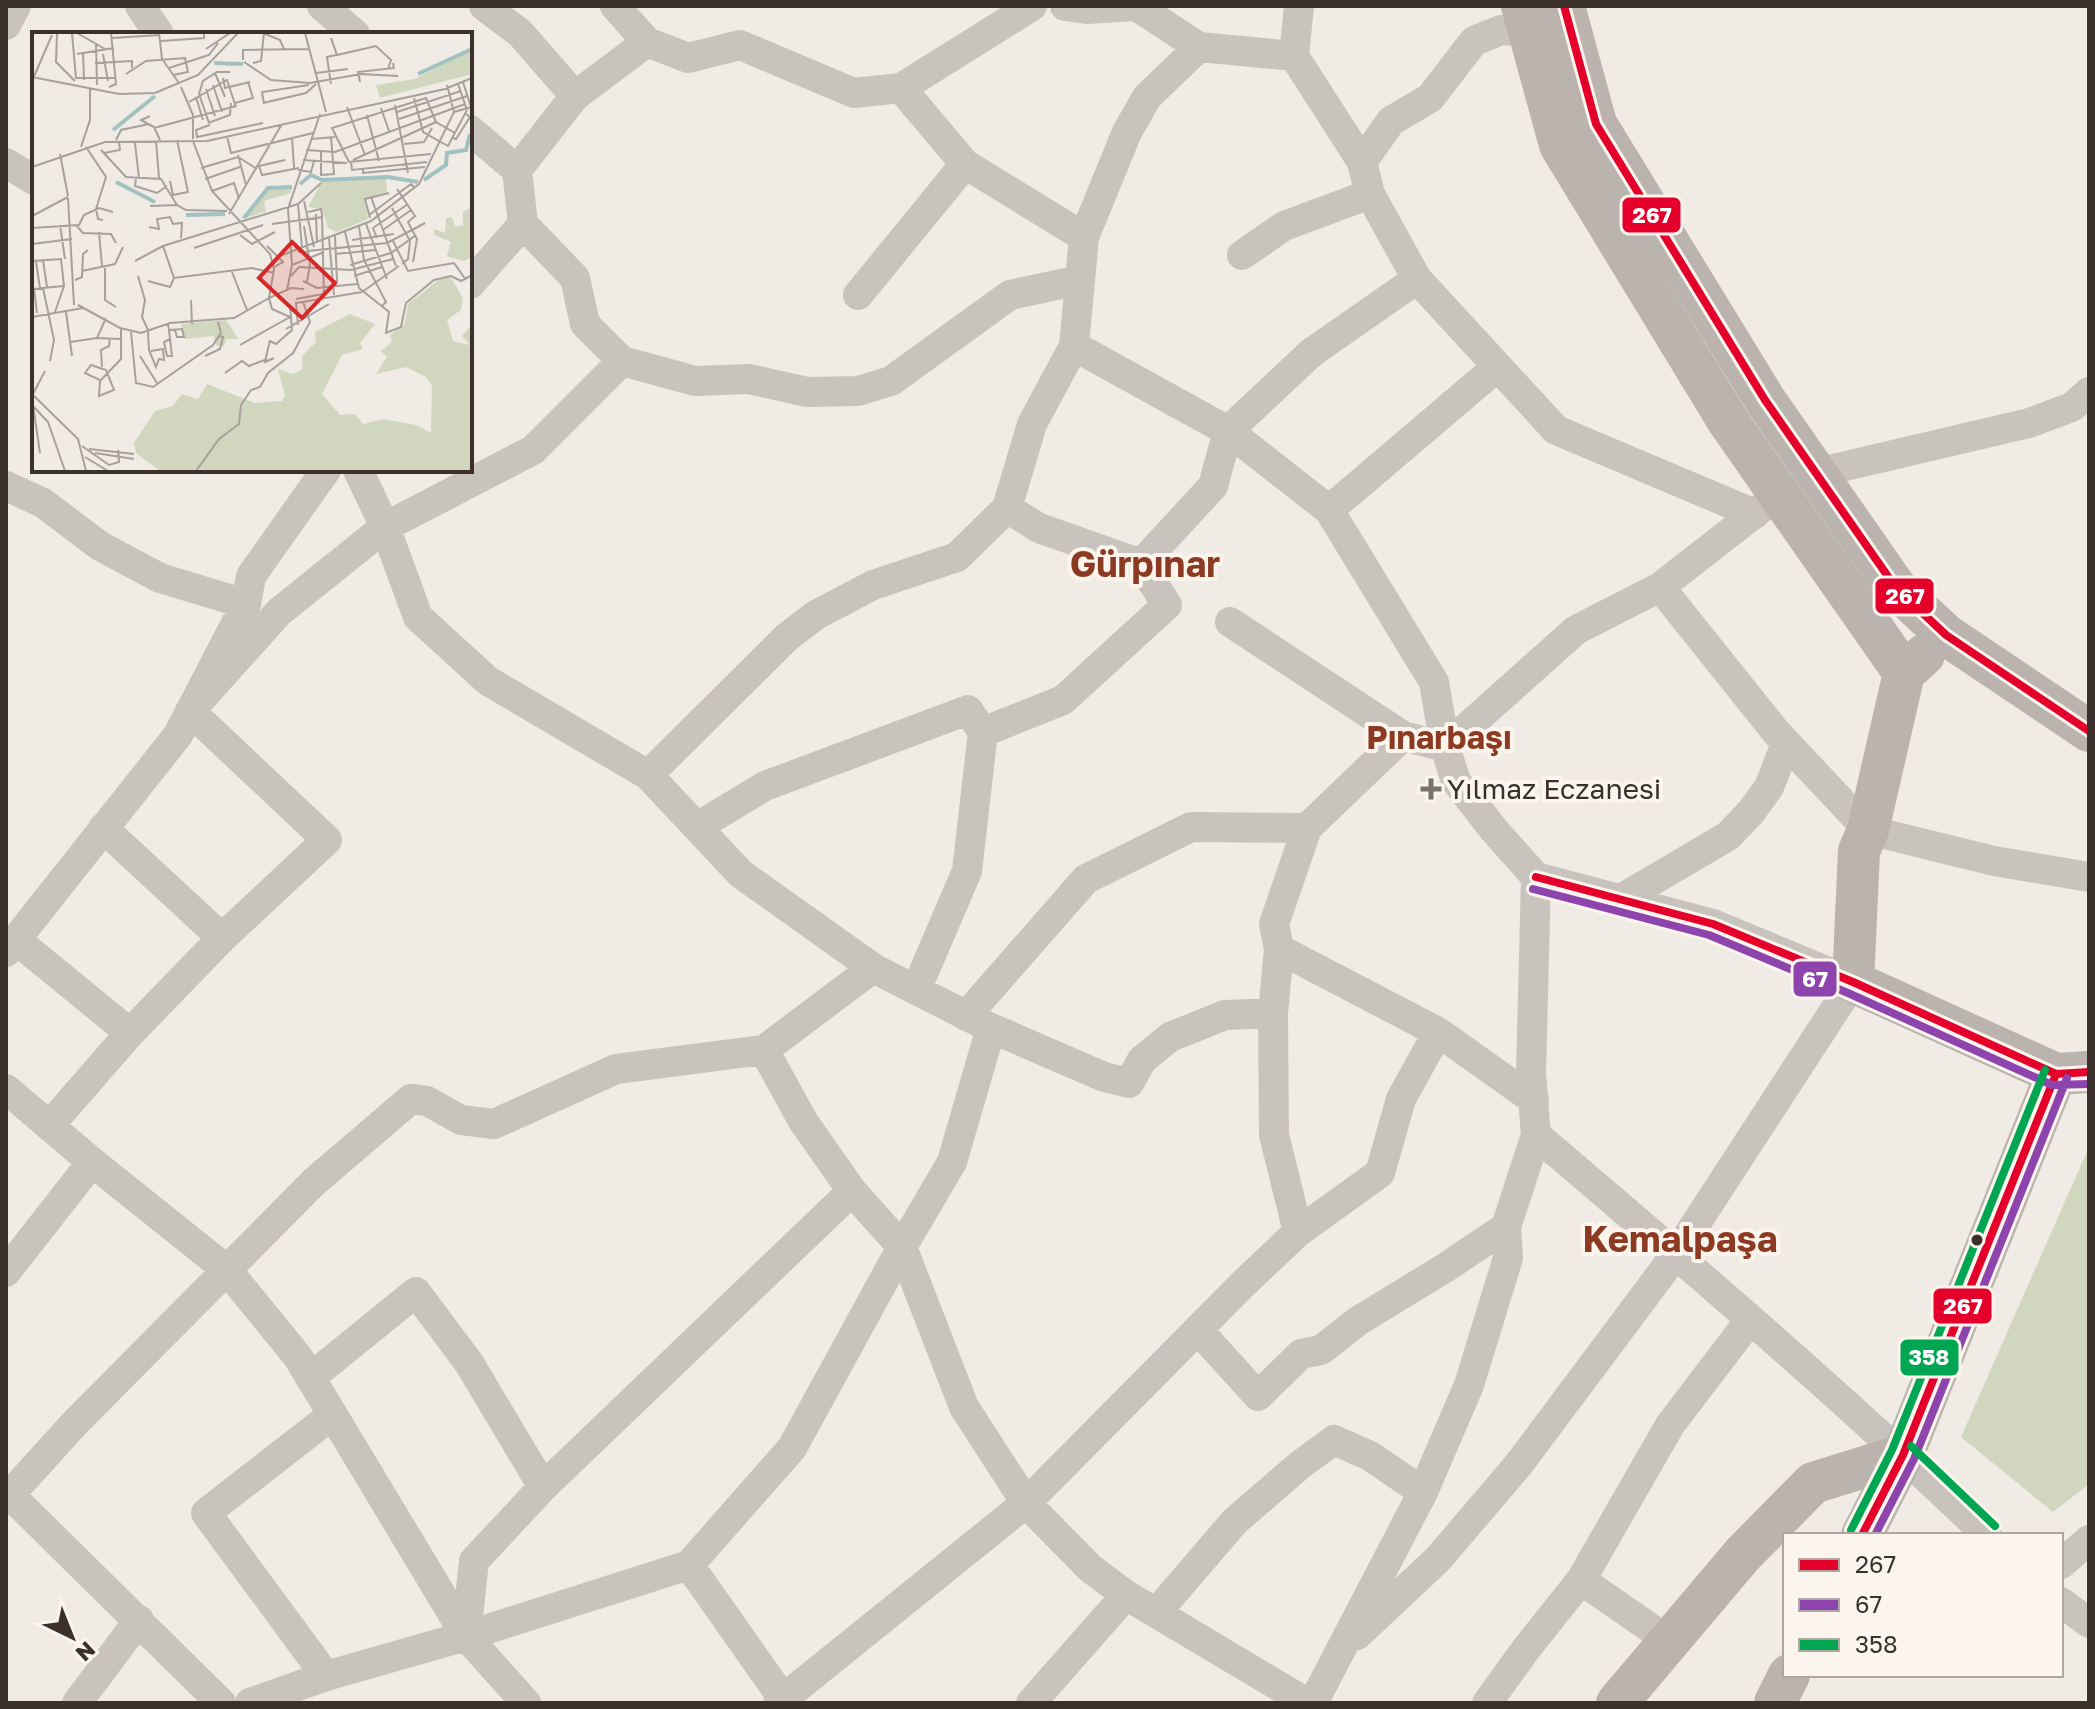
<svg xmlns="http://www.w3.org/2000/svg" width="2095" height="1709" font-family="'Golos Text',sans-serif">
	<style>
		.green { fill: #d1d6bf }
		.lines { fill: none; stroke-linecap: round; stroke-linejoin: round }
		.street { stroke: #c9c3be; stroke-width: 30 }
		.secondary { stroke: #bab3ae; stroke-width: 42 }
		.bus-1-casing { stroke: #fbf5ee; stroke-width: 14 }
		.bus-2-casing { stroke: #fbf5ee; stroke-width: 14 }
		.bus-3-casing { stroke: #fbf5ee; stroke-width: 14 }
		.bus-1 { stroke: #e4002b; stroke-width: 8 }
		.bus-2 { stroke: #8e44ad; stroke-width: 8 }
		.bus-3 { stroke: #00a651; stroke-width: 8 }
		.poi-dot { fill: #7a716c; stroke: #fbf5ee; stroke-width: 3 }
		.bus-dot { fill: #3b302b; stroke: #fbf5ee; stroke-width: 3 }
		.labels { text-anchor: middle; stroke-width: 8; stroke-linejoin: round; paint-order: stroke }
		.poi-label { font-size: 28px; fill: #3b302b; stroke: #fbf5ee; text-anchor: start }
		.quarter-label { font-size: 32px; font-weight: bold; fill: #8c3b22; stroke: #fbf5ee }
		.district-label { font-size: 36px; font-weight: bold; fill: #8c3b22; stroke: #fbf5ee }
		.inset-river { fill: none; stroke: #a1c2c1; stroke-width: 4 }
		.inset-road { fill: none; stroke: #a8a09b; stroke-width: 2 }
		.view { fill: #d62828; fill-opacity: 0.15; stroke: #d62828; stroke-width: 4 }
		.inset-edge { fill: none; stroke: #3b302b; stroke-width: 4 }
		.line-badge { stroke: #fbf5ee; stroke-width: 3 }
		.badge-label { font-size: 22px; text-anchor: middle; font-weight: bold; fill: #fff }
	</style>
	<rect width="100%" height="100%" fill="#f0ebe5"/>
	<path class="green" d="M 2089,1147 L 2089,1484 L 2053,1512 L 1961,1437 Z"/>
	<g class="lines">
		<path class="street" d="M 140,6 L 159,34
			M 322,6 L 355,34
			M 484,6 L 520,33 L 575,96
			M 615,6 L 647,42
			M 1065,6 L 1087,9 L 1135,6
			M 1136,6 L 1199,47 L 1294,56 L 1362,162 L 1370,194 L 1417,279 L 1556,430 L 1755,514
			M 6,25 L 16,6
			M 1294,56 L 1299,6
			M 901,88 L 965,164 L 1084,237
			M 470,130 L 517,170 L 523,224 L 470,284
			M 1362,162 L 1391,121 L 1430,98 L 1474,41 L 1501,30 L 1529,32
			M 6,163 L 34,180
			M 517,170 L 575,96 L 647,42 L 688,58 L 740,45 L 854,93 L 901,88 L 1032,6
			M 523,224 L 575,278 L 585,324 L 622,361 L 695,381 L 749,379 L 807,392 L 858,391 L 891,381 L 1010,295 L 1080,280
			M 1242,255 L 1284,226 L 1370,194
			M 858,295 L 965,164
			M 1074,346 L 1228,431 L 1329,510 L 1434,682 L 1445,747 L 1456,781 L 1494,830 L 1536,877 L 1531,1073 L 1536,1135 L 1506,1227 L 1508,1258 L 1469,1385 L 1423,1492 L 1313,1703
			M 358,470 L 385,527 L 418,617 L 488,681 L 648,775 L 741,874 L 873,968 L 991,1028 L 1104,1077 L 1129,1083 L 1142,1060 L 1170,1037 L 1225,1015 L 1273,1013
			M 1816,473 L 2029,423 L 2072,407 L 2089,392
			M 6,486 L 43,503 L 100,546 L 160,578 L 246,604
			M 1007,508 L 1039,528 L 1141,564 L 1213,486 L 1228,431 L 1311,353 L 1417,279
			M 1329,510 L 1496,368
			M 1660,587 L 1776,732 L 1868,830 L 1994,861 L 2089,877
			M 1230,622 L 1403,736
			M 1445,747 L 1576,630 L 1660,587 L 1768,503
			M 648,775 L 787,637 L 816,615 L 873,585 L 957,557 L 1007,508 L 1032,424 L 1074,346 L 1084,237 L 1127,132 L 1147,97 L 1199,47
			M 697,827 L 765,786 L 968,710 L 983,732 L 1063,700 L 1167,605 L 1141,564
			M 103,828 L 222,938
			M 1621,899 L 1728,836 L 1751,812 L 1769,787 L 1786,744
			M 15,939 L 130,1033
			M 1279,949 L 1438,1032 L 1534,1100
			M 6,952 L 178,735 L 246,604 L 251,576 L 326,470
			M 916,990 L 967,871 L 983,732
			M 966,1016 L 1086,879 L 1191,827 L 1307,828 L 1403,736 L 1445,747
			M 764,1050 L 803,1121 L 852,1191 L 902,1247 L 964,1407 L 1026,1503 L 1090,1568 L 1126,1595 L 1307,1703
			M 6,1089 L 92,1162 L 227,1270 L 298,1357 L 466,1636 L 526,1703
			M 49,1126 L 130,1033 L 222,938 L 327,840 L 190,711 L 279,612 L 385,527 L 533,450 L 622,361
			M 1536,1135 C 1689,1265 1842,1396 1987,1535
			M 1298,1232 L 1380,1173 L 1401,1099 L 1438,1032
			M 6,1272 L 92,1162
			M 1198,1330 L 1258,1396 L 1301,1354 L 1321,1350 L 1358,1321 L 1445,1268 L 1506,1227
			M 310,1378 L 416,1292 L 469,1363 L 543,1487
			M 6,1491 L 221,1703
			M 6,1499 L 74,1424 L 314,1182 L 411,1099 L 427,1101 L 461,1120 L 494,1124 L 616,1069 L 764,1050 L 873,968
			M 2061,1564 L 2089,1540
			M 689,1565 L 786,1703
			M 1581,1580 L 1669,1641
			M 2061,1602 L 2089,1623
			M 1156,1613 L 1235,1521 L 1300,1465 L 1334,1440 L 1370,1456 L 1423,1492
			M 1357,1635 L 1438,1559 L 1519,1464 L 1676,1254 L 1853,982 L 1713,924 L 1536,877
			M 466,1636 L 474,1561 L 543,1487 L 852,1191
			M 326,1676 L 206,1513 L 332,1415
			M 77,1703 L 139,1620
			M 250,1703 L 326,1676 L 466,1636 L 689,1565 L 792,1448 L 902,1247 L 952,1162 L 991,1028
			M 778,1703 L 1026,1503 L 1244,1283 L 1298,1232 L 1274,1135 L 1273,1013 L 1279,949 L 1274,924 L 1307,828
			M 1031,1703 L 1126,1595
			M 1487,1703 L 1526,1649 L 1581,1580 L 1670,1425 L 1750,1320"/>
		<path class="secondary" d="M 1522,6 L 1560,145 L 1728,421 L 1904,673
			M 1564,6 L 1596,124 L 1765,400 L 1896,588 L 1946,635 L 2089,731
			M 1924,655 L 1904,673 L 1868,830 L 1859,851 L 1853,982 L 2056,1074 L 2089,1072
			M 1862,1535 L 1903,1455 L 2056,1074
			M 1617,1703 L 1743,1554 L 1813,1483 L 1903,1455
			M 1775,1703 L 1789,1675"/>
		<g class="bus-1-casing">
			<path id="bus-1" d="M 1564,6 L 1596,124 L 1765,400 L 1896,588 L 1946,635 L 2089,731
				M 1536,877 L 1713,924 L 1853,982 L 2056,1074 L 2089,1072
				M 1862,1535 L 1903,1455 L 2056,1074"/>
		</g>
		<g class="bus-2-casing">
			<path id="bus-2" d="M 1533,889 L 1709,935 L 1848,993 L 2052,1085 L 2089,1084
				M 1875,1535 L 1914,1459 L 2067,1078"/>
		</g>
		<g class="bus-3-casing">
			<path id="bus-3" d="M 1911,1446 L 1995,1526
				M 1851,1530 L 1892,1450 L 2045,1070"/>
		</g>
		<use href="#bus-1" class="bus-1"/>
		<use href="#bus-2" class="bus-2"/>
		<use href="#bus-3" class="bus-3"/>
	</g>
	<path class="poi-dot" d="M1427 777h8v8h8v8h-8v8h-8v-8h-8v-8h8z"/>
	<circle class="bus-dot" cx="1977" cy="1240" r="7"/>
	<g class="labels">
		<g class="poi-label">
			<text x="1447" y="799">Yılmaz Eczanesi</text>
		</g>
		<g class="quarter-label">
			<text x="1439" y="749">Pınarbaşı</text>
		</g>
		<g class="district-label">
			<text x="1145" y="577">Gürpınar</text>
			<text x="1680" y="1252">Kemalpaşa</text>
		</g>
	</g>
	<g transform="translate(32 32)">
		<rect width="440" height="440" fill="#f0ebe5"/>
		<path d="M 440,17 L 440,42 L 348,66 L 344,53 L 383,47 ZM 354,146 L 355,160 L 333,167 L 336,187 L 305,200 L 296,196 L 290,177 L 276,175 L 290,149 ZM 260,155 L 259,161 L 232,169 L 234,180 L 209,187 L 236,156 ZM 440,175 L 440,225 L 432,229 L 415,224 L 419,210 L 402,203 L 402,197 L 413,201 L 414,186 L 420,185 L 423,195 L 431,193 L 431,180 ZM 409,246 L 419,246 L 431,266 L 429,278 L 415,288 L 421,309 L 438,313 L 430,304 L 440,292 L 440,439 L 128,439 L 104,421 L 102,411 L 123,379 L 141,374 L 150,362 L 166,367 L 175,352 L 223,371 L 250,369 L 253,364 L 246,337 L 261,342 L 271,337 L 270,324 L 284,310 L 283,300 L 318,282 L 343,292 L 328,311 L 331,317 L 310,323 L 290,362 L 308,383 L 323,382 L 331,392 L 352,387 L 384,393 L 399,401 L 400,354 L 394,345 L 374,335 L 344,342 L 355,325 L 349,319 L 360,310 L 358,303 L 373,292 L 376,272 ZM 194,288 L 206,307 L 194,307 L 192,314 L 185,314 L 181,304 L 153,307 L 149,292 Z" fill="#d1d6bf"/>
		<path class="inset-river" d="M 182,31 L 211,32M 386,42 L 440,17M 81,98 L 123,64M 392,148 L 414,133 L 415,121 L 434,118 L 438,102M 84,150 L 123,170M 268,152 L 279,143 L 290,148 L 356,145 L 386,150M 154,183 L 193,182M 212,186 L 236,156 L 260,155"/>
		<path class="inset-road" d="M 25,1 L 24,30 L 43,49M 40,1 L 44,46 L 84,46M 45,1 L 73,17M 127,1 L 130,27 L 147,51M 231,1 L 248,8 L 252,17M 273,1 L 294,80M 80,6 L 128,3M 299,6 L 305,23 L 344,14 L 359,28 L 356,37M 129,9 L 172,6 L 172,1M 64,11 L 65,53M 174,17 L 198,1M 51,21 L 52,48M 45,22 L 82,16M 71,22 L 76,49M 211,28 L 211,18 L 277,17M 212,30 L 239,48 L 278,51 L 329,42 L 366,44M 63,31 L 100,29 L 100,36M 221,31 L 229,29 L 232,1M 137,36 L 177,23 L 186,11M 183,41 L 193,65M 284,41 L 316,37M 94,42 L 114,29 L 153,26 L 156,40 L 141,43M 0,45 L 87,62 L 123,61 L 166,43 L 206,1M 191,46 L 193,56 L 218,50M 0,49 L 20,3M 328,50 L 326,40 L 362,36 L 361,31M 299,52 L 295,25 L 304,23M 181,53 L 190,80M 77,55 L 84,52 L 79,1M 149,55 L 161,83 L 161,107M 174,57 L 183,84M 164,65 L 171,88M 382,66 L 391,100 L 416,114 L 435,78 L 426,52M 157,70 L 195,48 L 204,75M 203,71 L 221,66 L 216,50M 231,71 L 274,61 L 284,52M 232,72 L 230,60 L 277,53M 363,73 L 376,141M 315,75 L 333,123M 349,76 L 357,99M 365,80 L 429,59M 422,80 L 439,75 L 431,50M 335,83 L 347,129M 118,84 L 109,88 L 122,95 L 128,108M 367,87 L 435,64M 176,91 L 198,83 L 199,71M 177,91 L 167,62 L 171,49 L 185,40 L 198,40M 178,93 L 164,98 L 165,105 L 231,91M 122,96 L 204,74M 195,104 L 199,121 L 281,101M 260,105 L 262,136M 421,106 L 424,107 L 438,85 L 434,82M 279,107 L 303,105M 84,108 L 89,98 L 117,92M 124,109 L 127,146M 161,109 L 180,159 L 238,222 L 242,237 L 237,266M 103,111 L 107,146M 372,112 L 392,110 L 400,96M 49,115 L 58,88 L 58,56M 54,115 L 74,145 L 64,177 L 66,187 L 71,188M 69,118 L 94,145 L 129,147 L 145,173 L 154,178 L 195,179M 274,118 L 303,120 L 433,72M 289,120 L 289,143 L 302,142 L 299,105M 72,121 L 88,118 L 87,110M 28,122 L 36,164M 399,122 L 317,130 L 300,96 L 394,66 L 404,90 L 423,101M 206,123 L 214,153M 253,128 L 227,134 L 230,143 L 267,136M 271,128 L 315,131M 321,128 L 404,90M 319,129 L 320,138 L 395,130M 0,135 L 73,110 L 175,109 L 413,57 L 440,46M 169,136 L 206,125 L 225,137M 331,136 L 331,141 L 393,135M 266,138 L 279,140 L 282,129M 104,146 L 103,154 L 125,161 L 135,154M 173,147 L 208,135M 138,149 L 141,163 L 156,160 L 145,108M 180,159 L 202,151 L 207,167M 339,165 L 364,234M 36,166 L 42,273M 272,169 L 282,215M 266,172 L 270,215M 118,174 L 145,173M 360,176 L 378,209 L 376,227 L 370,232M 276,180 L 289,177 L 290,182 L 292,266M 197,182 L 250,92M 284,182 L 285,210M 337,183 L 379,152 L 383,156M 0,184 L 36,165M 338,186 L 333,167 L 357,161M 240,192 L 291,185M 334,192 L 355,247M 28,193 L 33,227M 44,193 L 51,201 L 79,202 L 84,211M 272,194 L 278,233 L 275,250M 117,195 L 127,197 L 125,187 L 138,185 L 141,192 L 150,191 L 149,206M 327,195 L 332,228 L 354,270 L 350,274M 0,196 L 47,193 L 52,183 L 67,176 L 81,180M 351,198 L 379,178M 67,200 L 70,234M 313,200 L 327,256 L 357,280 L 354,301 L 369,295 L 374,271 L 402,248 L 419,244 L 429,249 L 440,243M 208,203 L 220,212 L 243,200M 297,206 L 302,263M 345,206 L 341,196 L 376,172M 320,208 L 362,202M 361,209 L 376,239 L 422,231 L 434,248M 0,212 L 40,207M 235,214 L 251,230 L 242,235M 162,216 L 231,193M 266,220 L 355,211 L 380,198 L 376,190 L 383,184 L 365,157M 303,222 L 344,218M 248,224 L 339,189 L 387,152 L 422,80 L 415,53M 11,228 L 15,255M 0,229 L 29,227 L 32,254 L 23,280M 103,229 L 131,214M 4,230 L 8,256M 381,230 L 385,207 L 380,198 L 393,191M 260,233 L 256,177 L 288,82M 318,233 L 359,221 L 384,203M 73,234 L 73,268 L 84,275M 50,239 L 83,232 L 91,215M 200,240 L 215,278M 242,241 L 220,236 L 142,246 L 131,214 L 266,172 L 289,151M 106,244 L 113,268 L 110,285 L 117,300M 259,244 L 267,235 L 319,238 L 361,227M 322,244 L 350,235M 43,248 L 50,245 L 51,222 L 56,218M 116,249 L 138,255 L 142,246M 271,249 L 285,256 L 325,252M 299,250 L 305,249 L 303,204M 11,256 L 22,308 L 18,329M 0,257 L 32,254M 2,257 L 5,281M 255,258 L 260,233 L 292,220M 330,260 L 367,234M 264,267 L 291,262M 159,268 L 160,292M 46,273 L 88,296 L 109,301 L 138,291 L 202,286 L 237,266M 34,280 L 40,324M 0,285 L 51,276M 258,285 L 240,277 L 237,266 L 259,256 L 272,257M 74,286 L 65,306 L 89,307M 136,292 L 137,298 L 140,324 L 135,324 L 132,310 L 138,307M 266,293 L 264,271 L 330,260M 254,297 L 297,272M 137,298 L 150,297 L 152,305 L 145,305 L 143,298M 99,300 L 104,351 L 121,355 L 181,313 L 189,301 L 186,290M 116,300 L 117,318 L 124,335 L 127,327 L 132,328 L 131,317 L 119,319M 238,308 L 233,330 L 242,326M 238,309 L 244,312 L 260,298 L 258,273M 38,310 L 65,306M 208,313 L 258,285M 108,324 L 125,351M 173,324 L 188,317 L 191,305 L 187,304M 59,333 L 74,338 L 82,358 L 67,364 L 68,348 L 53,341 ZM 70,335 L 69,318 L 77,314 L 78,306M 193,341 L 210,329 L 217,334 L 235,327M 68,349 L 89,327 L 89,297M 0,362 L 46,407 L 54,439M 1,362 L 13,339M 0,373 L 16,390 L 33,439M 1,373 L 8,421M 50,414 L 77,433 L 87,430 L 86,418M 57,417 L 102,422M 63,421 L 102,427M 53,425 L 76,439M 164,439 L 187,407 L 207,392 L 209,373 L 219,358 L 228,355 L 236,341 L 261,321 L 278,290 L 271,270"/>
		<path class="view" d="M 260,210 L 303,251 L 270,286 L 227,246 Z"/>
		<rect width="440" height="440" class="inset-edge"/>
	</g>
	<g class="line-badge">
		<rect x="1621" y="196" width="61" height="38" rx="8" fill="#e4002b"/>
		<rect x="1874" y="577" width="61" height="38" rx="8" fill="#e4002b"/>
		<rect x="1792" y="960" width="46" height="38" rx="8" fill="#8e44ad"/>
		<rect x="1932" y="1287" width="61" height="38" rx="8" fill="#e4002b"/>
		<rect x="1899" y="1338" width="61" height="39" rx="8" fill="#00a651"/>
	</g>
	<g class="badge-label">
		<text x="1652" y="223">267</text>
		<text x="1905" y="604">267</text>
		<text x="1815" y="987">67</text>
		<text x="1963" y="1314">267</text>
		<text x="1929" y="1365">358</text>
	</g>
	<rect width="2095" height="1709" fill="none" stroke="#3b302b" stroke-width="16"/>
	<rect x="1783" y="1533" width="280" height="144" fill="#fbf5ee" stroke="#aea6a0" stroke-width="2"/>
	<rect x="1799" y="1559" width="40" height="12" fill="#e4002b" stroke="#aea6a0" stroke-width="2"/>
	<text x="1855" y="1573" font-size="24" fill="#3b302b">267</text>
	<rect x="1799" y="1599" width="40" height="12" fill="#8e44ad" stroke="#aea6a0" stroke-width="2"/>
	<text x="1855" y="1613" font-size="24" fill="#3b302b">67</text>
	<rect x="1799" y="1639" width="40" height="12" fill="#00a651" stroke="#aea6a0" stroke-width="2"/>
	<text x="1855" y="1653" font-size="24" fill="#3b302b">358</text>
	<g transform="translate(72 1637) rotate(137)" stroke="#fbf5ee" stroke-width="6" paint-order="stroke">
	<path d="M0-6L14 30L0 20L-14 30Z" fill="#3b302b"/>
	<text y="-12" font-size="22" font-weight="bold" text-anchor="middle" fill="#3b302b">N</text>
	</g>
</svg>
